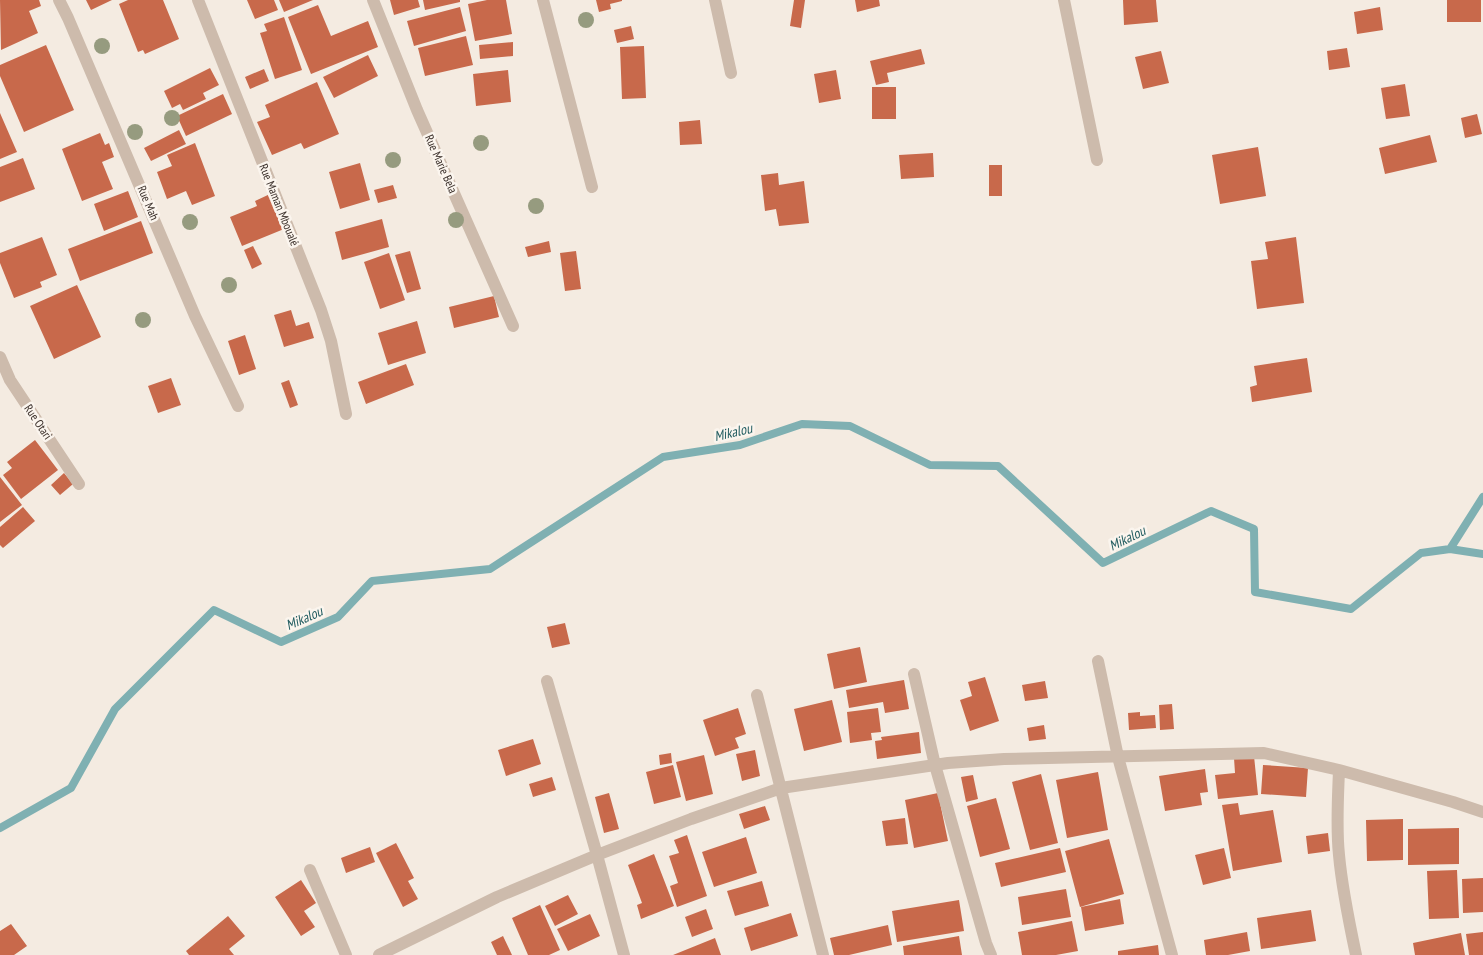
<svg xmlns="http://www.w3.org/2000/svg" width="1483" height="955" font-family="'PT Sans Narrow',sans-serif">
	<style>
		.lines { fill: none; stroke-linecap: round; stroke-linejoin: round }
		.stream { stroke: #7fb0b2; stroke-width: 8 }
		.building { fill: #c8694b }
		.minor { stroke: #cdbbac; stroke-width: 12 }
		.tree { fill: #969b7f }
		.labels { text-anchor: middle; stroke-width: 5; stroke-linejoin: round; paint-order: stroke }
		.street-label { font-size: 12px; fill: #3b302b; stroke: #fbf5ee }
		.water-label { font-size: 14px; font-style: italic; fill: #1f5a5e; stroke: #fbf5ee }
	</style>
	<rect width="100%" height="100%" fill="#f4ebe1"/>
	<g class="lines">
		<path class="stream" d="M 1450,549 L 1483,497
			M 0,828 L 71,788 L 115,709 L 214,610 L 281,642 L 338,617 L 372,581 L 490,569 L 663,457 L 740,445 L 802,424 L 850,426 L 930,465 L 998,466 L 1103,563 L 1211,511 L 1254,529 L 1255,592 L 1351,609 L 1421,553 L 1450,549 L 1483,554"/>
	</g>
	<path class="building" d="M 0,0 L 39,0 L 41,6 L 29,11 L 38,33 L 1,50 Z
		M 86,0 L 112,0 L 91,10 Z
		M 128,0 L 163,0 L 179,39 L 145,54 L 143,50 L 138,52 L 119,4 Z
		M 247,0 L 274,0 L 278,10 L 255,19 Z
		M 279,0 L 313,0 L 284,12 Z
		M 390,0 L 418,0 L 420,7 L 394,15 Z
		M 423,0 L 460,0 L 460,2 L 425,10 Z
		M 487,0 L 506,0 L 512,34 L 475,41 L 468,4 Z
		M 596,0 L 622,0 L 622,1 L 610,4 L 611,9 L 599,12 Z
		M 794,0 L 805,0 L 801,28 L 790,26 Z
		M 855,0 L 879,0 L 880,6 L 857,12 Z
		M 1123,0 L 1156,0 L 1158,22 L 1124,25 Z
		M 1447,0 L 1481,0 L 1481,22 L 1447,22 Z
		M 318,5 L 331,36 L 368,21 L 378,47 L 311,74 L 288,17 Z
		M 460,7 L 466,31 L 414,46 L 407,21 Z
		M 1380,7 L 1383,30 L 1357,34 L 1354,12 Z
		M 284,17 L 302,70 L 275,79 L 260,33 L 267,31 L 264,24 Z
		M 631,26 L 634,39 L 617,43 L 614,30 Z
		M 466,36 L 473,65 L 425,76 L 418,48 Z
		M 513,42 L 513,56 L 480,59 L 479,45 Z
		M 46,45 L 74,110 L 24,132 L 0,76 L 0,65 Z
		M 644,46 L 646,98 L 622,99 L 620,47 Z
		M 1347,48 L 1350,67 L 1329,70 L 1327,51 Z
		M 921,49 L 925,64 L 887,73 L 889,82 L 876,85 L 870,61 Z
		M 1161,51 L 1169,83 L 1143,89 L 1135,57 Z
		M 368,55 L 378,76 L 334,98 L 323,77 Z
		M 210,68 L 219,85 L 203,93 L 206,99 L 183,110 L 180,104 L 172,108 L 164,91 Z
		M 264,69 L 269,81 L 250,89 L 245,77 Z
		M 508,70 L 511,102 L 476,106 L 473,74 Z
		M 836,70 L 841,99 L 819,103 L 814,74 Z
		M 317,82 L 339,134 L 304,149 L 301,143 L 272,155 L 257,122 L 270,117 L 265,105 Z
		M 1405,84 L 1410,116 L 1386,119 L 1381,88 Z
		M 872,87 L 896,87 L 896,119 L 872,119 Z
		M 223,94 L 232,114 L 186,136 L 177,116 Z
		M 0,113 L 17,152 L 0,159 Z
		M 1477,114 L 1482,134 L 1465,138 L 1461,118 Z
		M 700,120 L 702,144 L 680,145 L 679,122 Z
		M 179,130 L 186,144 L 151,161 L 144,148 Z
		M 100,133 L 105,145 L 109,143 L 114,157 L 102,162 L 113,189 L 82,201 L 62,149 Z
		M 1430,135 L 1437,162 L 1385,174 L 1379,148 Z
		M 195,143 L 215,196 L 192,205 L 186,191 L 167,199 L 157,172 L 172,166 L 167,155 Z
		M 1258,147 L 1266,196 L 1220,204 L 1212,155 Z
		M 933,153 L 934,177 L 901,179 L 899,155 Z
		M 23,158 L 35,189 L 0,202 L 0,167 Z
		M 360,163 L 370,200 L 340,209 L 329,172 Z
		M 989,165 L 1002,165 L 1002,196 L 989,196 Z
		M 778,173 L 779,185 L 804,181 L 809,223 L 779,226 L 776,209 L 765,211 L 761,175 Z
		M 393,185 L 397,198 L 378,203 L 374,190 Z
		M 128,191 L 138,217 L 104,231 L 94,204 Z
		M 270,194 L 284,229 L 242,246 L 230,217 L 257,206 L 255,201 Z
		M 382,219 L 389,247 L 342,260 L 335,232 Z
		M 141,221 L 153,253 L 80,281 L 68,249 Z
		M 42,237 L 57,275 L 40,282 L 42,287 L 14,298 L 0,263 L 0,253 Z
		M 1296,237 L 1304,303 L 1257,309 L 1251,261 L 1268,259 L 1265,242 Z
		M 549,241 L 551,252 L 528,257 L 525,247 Z
		M 253,246 L 262,264 L 252,269 L 244,250 Z
		M 410,251 L 421,289 L 407,293 L 395,255 Z
		M 576,251 L 581,289 L 565,291 L 560,253 Z
		M 389,253 L 405,300 L 380,309 L 364,262 Z
		M 77,285 L 101,337 L 54,359 L 30,306 Z
		M 494,296 L 499,317 L 454,328 L 449,307 Z
		M 291,310 L 296,326 L 309,322 L 314,338 L 284,347 L 274,315 Z
		M 417,321 L 426,353 L 388,365 L 378,333 Z
		M 245,335 L 256,369 L 239,375 L 228,341 Z
		M 1307,358 L 1312,392 L 1252,402 L 1250,387 L 1257,385 L 1254,366 Z
		M 406,364 L 414,385 L 366,404 L 358,382 Z
		M 171,378 L 181,405 L 158,413 L 148,386 Z
		M 289,380 L 298,405 L 290,408 L 281,383 Z
		M 35,440 L 58,470 L 21,499 L 3,475 L 12,468 L 7,462 Z
		M 64,473 L 73,484 L 60,495 L 51,485 Z
		M 0,477 L 22,505 L 0,522 Z
		M 23,507 L 35,521 L 3,548 L 0,545 L 0,527 Z
		M 565,623 L 570,644 L 552,648 L 547,627 Z
		M 860,647 L 867,682 L 834,689 L 827,654 Z
		M 985,677 L 999,721 L 970,731 L 960,700 L 972,696 L 968,682 Z
		M 904,680 L 909,709 L 885,713 L 883,702 L 849,708 L 846,690 Z
		M 1045,681 L 1048,698 L 1025,701 L 1022,685 Z
		M 832,700 L 842,742 L 804,751 L 794,709 Z
		M 1172,704 L 1174,729 L 1160,730 L 1159,705 Z
		M 738,708 L 746,734 L 735,738 L 739,748 L 715,756 L 703,720 Z
		M 878,708 L 881,732 L 871,733 L 872,740 L 850,743 L 847,712 Z
		M 1140,712 L 1140,716 L 1155,715 L 1156,728 L 1129,730 L 1128,713 Z
		M 1044,725 L 1046,739 L 1029,741 L 1027,728 Z
		M 919,732 L 921,753 L 877,759 L 875,741 L 882,740 L 881,737 Z
		M 533,739 L 541,764 L 506,776 L 498,750 Z
		M 755,750 L 760,776 L 742,781 L 736,754 Z
		M 671,753 L 672,763 L 660,765 L 659,755 Z
		M 704,755 L 713,794 L 686,801 L 676,762 Z
		M 1254,756 L 1258,795 L 1218,799 L 1215,775 L 1235,773 L 1234,758 Z
		M 673,765 L 681,797 L 654,804 L 646,772 Z
		M 1263,765 L 1308,768 L 1306,797 L 1261,794 Z
		M 1205,769 L 1208,792 L 1200,793 L 1202,805 L 1165,811 L 1159,776 Z
		M 1098,772 L 1108,830 L 1067,838 L 1056,780 Z
		M 1041,774 L 1058,843 L 1030,850 L 1012,782 Z
		M 973,775 L 978,799 L 966,802 L 961,777 Z
		M 552,777 L 556,790 L 533,797 L 529,784 Z
		M 609,793 L 619,829 L 604,833 L 595,797 Z
		M 938,793 L 948,841 L 914,848 L 905,800 Z
		M 996,798 L 1010,849 L 980,857 L 967,806 Z
		M 1238,803 L 1240,815 L 1273,810 L 1282,862 L 1233,871 L 1222,805 Z
		M 765,806 L 770,820 L 744,829 L 739,814 Z
		M 905,818 L 908,844 L 886,846 L 882,821 Z
		M 1403,819 L 1403,860 L 1367,861 L 1366,820 Z
		M 1459,828 L 1459,864 L 1408,865 L 1408,829 Z
		M 1328,833 L 1330,851 L 1308,854 L 1306,836 Z
		M 687,835 L 707,896 L 677,907 L 670,886 L 678,883 L 669,856 L 679,853 L 674,840 Z
		M 746,837 L 757,873 L 714,887 L 702,852 Z
		M 1109,839 L 1124,894 L 1080,907 L 1065,851 Z
		M 396,843 L 414,878 L 408,881 L 418,899 L 403,907 L 376,853 Z
		M 370,847 L 375,862 L 346,873 L 341,858 Z
		M 1060,848 L 1066,872 L 1001,887 L 995,863 Z
		M 1224,848 L 1231,878 L 1203,885 L 1195,855 Z
		M 654,854 L 674,906 L 641,919 L 637,905 L 642,903 L 628,865 Z
		M 1457,870 L 1459,918 L 1429,919 L 1427,871 Z
		M 1483,878 L 1483,912 L 1463,913 L 1462,879 Z
		M 301,880 L 316,903 L 304,911 L 315,927 L 301,936 L 275,897 Z
		M 762,881 L 769,906 L 735,916 L 727,891 Z
		M 1066,889 L 1071,917 L 1022,925 L 1018,897 Z
		M 568,895 L 578,914 L 555,926 L 545,906 Z
		M 1120,899 L 1124,924 L 1085,931 L 1081,907 Z
		M 959,900 L 964,931 L 897,942 L 892,911 Z
		M 540,905 L 560,950 L 549,955 L 528,955 L 512,918 Z
		M 706,909 L 713,929 L 692,937 L 685,917 Z
		M 1311,910 L 1316,941 L 1261,949 L 1257,918 Z
		M 791,913 L 798,936 L 751,951 L 744,928 Z
		M 590,914 L 600,936 L 568,951 L 557,929 Z
		M 228,916 L 245,936 L 229,949 L 234,955 L 189,955 L 186,951 Z
		M 1072,921 L 1078,951 L 1056,955 L 1022,955 L 1018,932 Z
		M 11,924 L 27,946 L 14,955 L 0,955 L 0,931 Z
		M 888,925 L 892,945 L 849,955 L 834,955 L 830,938 Z
		M 1247,932 L 1250,951 L 1228,955 L 1206,955 L 1204,940 Z
		M 1483,932 L 1483,955 L 1469,955 L 1466,934 Z
		M 1461,933 L 1465,955 L 1415,955 L 1413,943 Z
		M 503,936 L 512,955 L 497,955 L 491,942 Z
		M 959,936 L 962,955 L 904,955 L 903,946 Z
		M 715,938 L 721,955 L 673,955 Z
		M 1158,945 L 1159,955 L 1118,955 L 1118,951 Z"/>
	<g class="lines">
		<path class="minor" d="M 59,0 L 68,18 L 195,316 L 238,406
			M 198,0 L 321,310 L 331,341 L 346,414
			M 373,0 L 417,110 L 513,326
			M 543,0 L 592,187
			M 715,0 L 731,73
			M 1064,0 L 1097,160
			M 0,357 L 10,380 L 79,484
			M 1098,661 L 1118,757 L 1172,955
			M 914,674 L 935,765 L 986,943 L 991,955
			M 547,681 L 597,855 L 624,955
			M 757,695 L 823,955
			M 1339,770 C 1338,798 1336,827 1339,855 C 1342,889 1349,922 1356,955
			M 310,870 L 346,955
			M 379,955 L 497,897 L 597,855 L 691,819 L 781,788 L 948,763 L 1004,759 L 1264,753 L 1339,770 L 1453,802 L 1483,812"/>
	</g>
	<g class="tree">
		<circle cx="586" cy="20" r="8"/>
		<circle cx="102" cy="46" r="8"/>
		<circle cx="172" cy="118" r="8"/>
		<circle cx="135" cy="132" r="8"/>
		<circle cx="481" cy="143" r="8"/>
		<circle cx="393" cy="160" r="8"/>
		<circle cx="536" cy="206" r="8"/>
		<circle cx="456" cy="220" r="8"/>
		<circle cx="190" cy="222" r="8"/>
		<circle cx="229" cy="285" r="8"/>
		<circle cx="143" cy="320" r="8"/>
	</g>
	<g class="labels">
		<g class="street-label">
			<text transform="translate(441 164) rotate(66)" y="4">Rue Marie Bela</text>
			<text transform="translate(148 203) rotate(67)" y="4">Rue Mah</text>
			<text transform="translate(279 205) rotate(68)" y="4">Rue Maman Mboualé</text>
			<text transform="translate(38 422) rotate(56)" y="4">Rue Otari</text>
		</g>
		<g class="water-label">
			<text transform="translate(733 432) rotate(-13)" y="5">Mikalou</text>
			<text transform="translate(1127 538) rotate(-26)" y="5">Mikalou</text>
			<text transform="translate(304 618) rotate(-24)" y="5">Mikalou</text>
		</g>
	</g>
</svg>
